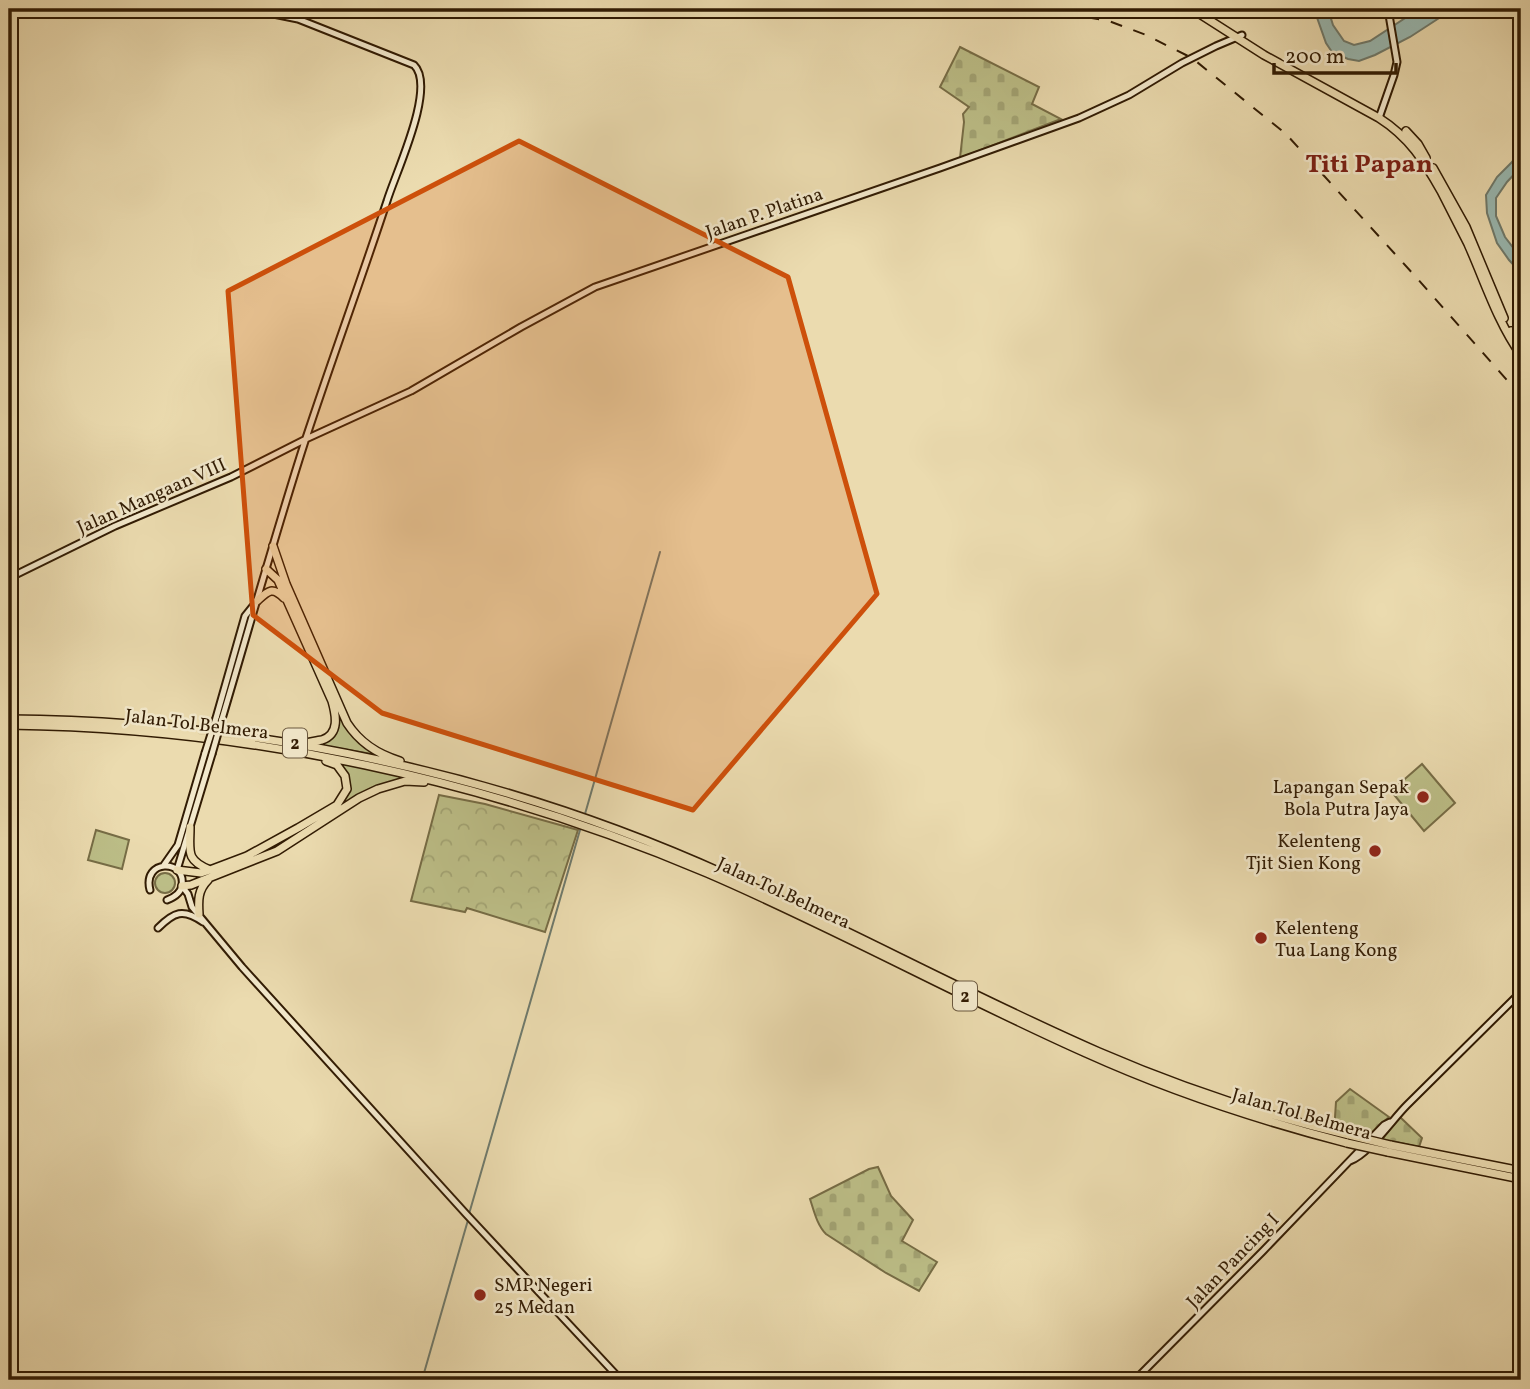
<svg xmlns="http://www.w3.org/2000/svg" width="1530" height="1389" font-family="Vollkorn,serif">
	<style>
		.green { fill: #bcbe87; stroke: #766c45; stroke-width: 2 }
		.forest { fill: url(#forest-crowns); stroke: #766c45; stroke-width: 2 }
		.cemetery { fill: url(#cemetery-stones); stroke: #766c45; stroke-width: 2 }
		.water { fill: #99b9b2; stroke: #6f7a6c; stroke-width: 2 }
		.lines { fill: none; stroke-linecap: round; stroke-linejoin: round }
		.stream { stroke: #6f7a6c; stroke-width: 2 }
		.secondary-casing { stroke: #311b03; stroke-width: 9 }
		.highway-casing { stroke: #311b03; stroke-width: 10 }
		.secondary { stroke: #f2e8cb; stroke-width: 5 }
		.highway { stroke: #ebdbaf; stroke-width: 7 }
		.rail { stroke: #311b03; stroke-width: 2; stroke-dasharray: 12 12; stroke-linecap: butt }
		.secondary-bridge-casing { stroke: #311b03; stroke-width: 9; stroke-linecap: butt }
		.highway-bridge-casing { stroke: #311b03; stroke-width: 10; stroke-linecap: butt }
		.secondary-bridge { stroke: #f2e8cb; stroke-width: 5 }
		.highway-bridge { stroke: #ebdbaf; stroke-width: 7 }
		.marked { fill: #cd500b; fill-opacity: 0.2; stroke: #cd500b; stroke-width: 5; stroke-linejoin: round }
		.poi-dot { fill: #8f2418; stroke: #f2e8cb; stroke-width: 2.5 }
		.labels { text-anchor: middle; stroke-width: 5; stroke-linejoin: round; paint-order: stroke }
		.shield { fill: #f2e8cb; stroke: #6b583f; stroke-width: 2 }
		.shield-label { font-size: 18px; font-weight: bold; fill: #311b03 }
		.street-label { font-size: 19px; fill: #311b03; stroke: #f2e8cb }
		.poi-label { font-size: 19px; fill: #311b03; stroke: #f2e8cb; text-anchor: end }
		.district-label { font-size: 26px; font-weight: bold; fill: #7a1f14; stroke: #f2e8cb }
	</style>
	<defs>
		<pattern id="forest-crowns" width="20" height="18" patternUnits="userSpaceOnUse" patternTransform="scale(1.75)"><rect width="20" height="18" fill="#bcbe87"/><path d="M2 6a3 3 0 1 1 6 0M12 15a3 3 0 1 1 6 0" fill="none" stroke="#a2a373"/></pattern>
		<pattern id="cemetery-stones" width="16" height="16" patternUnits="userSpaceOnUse" patternTransform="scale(1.75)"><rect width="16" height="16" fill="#bcbe87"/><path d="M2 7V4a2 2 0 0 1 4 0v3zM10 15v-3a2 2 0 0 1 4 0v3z" fill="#a2a373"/></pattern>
	</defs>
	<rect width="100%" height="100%" fill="#ebdbaf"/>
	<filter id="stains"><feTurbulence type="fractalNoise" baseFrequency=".00286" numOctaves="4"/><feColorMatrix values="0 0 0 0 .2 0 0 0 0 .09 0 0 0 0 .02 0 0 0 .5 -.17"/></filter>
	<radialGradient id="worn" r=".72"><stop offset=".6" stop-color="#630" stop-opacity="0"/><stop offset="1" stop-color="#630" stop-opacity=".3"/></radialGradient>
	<path class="green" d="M 340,713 L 378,755 L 324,746 L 322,743 L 336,732 Z
		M 338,762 L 410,778 L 373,789 L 338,807 C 353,789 354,779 338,762 Z
		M 1422,764 L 1455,803 L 1424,831 L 1391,791 Z
		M 96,830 L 129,840 L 122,869 L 88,860 Z
		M155 883a10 10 0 1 1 20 0a10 10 0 1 1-20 0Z"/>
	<path class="forest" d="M 439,795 L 485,804 L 578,830 L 545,932 L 467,908 L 465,912 L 411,901 Z"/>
	<path class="cemetery" d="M 960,47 L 1039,87 L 1032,104 L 1061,119 L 960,158 L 964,122 L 963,114 L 969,107 L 940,87 Z
		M 1350,1089 L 1389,1117 L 1368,1136 L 1334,1132 L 1336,1102 Z
		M 1400,1117 L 1422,1138 L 1419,1147 L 1382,1139 Z
		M 878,1167 L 891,1196 L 913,1220 L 902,1241 L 937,1262 L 919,1291 L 886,1273 L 826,1234 C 817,1225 814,1211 810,1199 L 869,1169 Z"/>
	<path class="water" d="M 1314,9 L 1328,9 L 1333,25 L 1344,41 L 1354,45 L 1370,41 L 1419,9 L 1453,9 L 1410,37 L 1375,55 L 1359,61 L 1348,59 L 1332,52 L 1326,43 Z
		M 1521,148 L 1521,167 L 1507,182 L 1496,198 L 1496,216 L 1505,237 L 1521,258 L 1521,273 L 1509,260 L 1497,243 L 1487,213 L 1486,195 L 1497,177 L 1512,162 Z"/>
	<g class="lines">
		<path class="stream" d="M 585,814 L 660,552
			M 469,1214 L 580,830
			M 422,1380 L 468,1220"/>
		<g class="secondary-casing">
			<path id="secondary" d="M 1379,118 L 1394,75 L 1397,62 L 1388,9
				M 9,578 L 115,526 L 231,477 L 306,439 L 411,391 L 521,327 L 595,287 L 940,168 L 1079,118 L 1129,95 L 1182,63 L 1216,46 L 1242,35
				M 216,718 L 245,616 L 253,606
				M 222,719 C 250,625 276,531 306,438 C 332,359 361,280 387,201 C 395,174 437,87 414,65 L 298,19 L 248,9
				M 164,865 L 178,845 L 205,753
				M 177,870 L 212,754
				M 182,886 L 188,894 L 192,907 L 242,967 L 467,1215 L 621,1380
				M 150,890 C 142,859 186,859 182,885 C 181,893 175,897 167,900
				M 158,928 C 174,912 183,908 203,922
				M 1350,1161 C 1369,1154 1392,1120 1407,1105 L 1521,992
				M 1135,1380 L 1263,1251 L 1384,1125 L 1390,1122"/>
		</g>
		<g class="highway-casing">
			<path id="highway" d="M 1192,9 L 1264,55 L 1379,118 C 1409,137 1424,161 1441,191 C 1450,209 1459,226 1468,244 C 1485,282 1497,321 1521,355
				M 1406,131 L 1418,144 L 1426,158
				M 1433,168 L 1466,227 L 1504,318
				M 1511,331 L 1521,346
				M 273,546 L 286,584 L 347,723 C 360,743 377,754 400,761
				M 266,569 L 278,580 L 332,701 C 336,715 340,734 322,740 C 317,741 310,742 305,743
				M 257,601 C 268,591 272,586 284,598
				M 9,719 C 255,721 502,773 727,875 C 852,931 973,997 1099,1052 C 1180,1087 1263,1115 1349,1135
				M 9,725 C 248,728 486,779 707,873 C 835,928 958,996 1086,1053 C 1170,1091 1258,1120 1347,1143
				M 190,827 C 190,851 185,860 210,870 L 247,856 L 298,828 L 337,805 L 347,789 L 345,776 L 337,765 L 326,761
				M 177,870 L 201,873 L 210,870
				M 182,886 L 191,885 L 277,851 L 359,798 L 378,789 L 405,781 L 424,782
				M 199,914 C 198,900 198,890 208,880
				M 1390,1145 L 1521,1171
				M 1388,1152 L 1521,1179"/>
		</g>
		<use href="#secondary" class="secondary"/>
		<use href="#highway" class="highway"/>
		<path class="rail" d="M 1040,9 L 1109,21 L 1146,35 L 1192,58 L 1286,134 L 1415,276 L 1521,396"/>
		<g class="secondary-bridge-casing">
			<path id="secondary-bridge" d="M 205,753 L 216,718
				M 212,754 L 222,719"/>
		</g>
		<g class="highway-bridge-casing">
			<path id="highway-bridge" d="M 1349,1135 L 1390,1145
				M 1347,1143 L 1388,1152"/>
		</g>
		<use href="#secondary-bridge" class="secondary-bridge"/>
		<use href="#highway-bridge" class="highway-bridge"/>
	</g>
	<path class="marked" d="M 519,141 L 788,277 L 877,594 L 693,810 L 382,713 L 253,615 L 228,291 Z"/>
	<g class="poi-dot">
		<circle cx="1423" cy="797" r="7"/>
		<circle cx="1375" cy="851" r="7"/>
		<circle cx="1261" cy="938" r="7"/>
		<circle cx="480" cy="1295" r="7"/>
	</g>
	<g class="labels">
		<g class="shield">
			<rect x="283" y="728.5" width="24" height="29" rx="5"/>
			<rect x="953" y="981.5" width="24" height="29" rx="5"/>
		</g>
		<g class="shield-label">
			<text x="295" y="749">2</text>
			<text x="965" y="1002">2</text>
		</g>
		<g class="street-label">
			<text transform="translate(764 212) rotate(-19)" y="7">Jalan P. Platina</text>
			<text transform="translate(151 495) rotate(-24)" y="7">Jalan Mangaan VIII</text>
			<text transform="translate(197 723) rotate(7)" y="7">Jalan Tol Belmera</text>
			<text transform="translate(784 892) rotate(25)" y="7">Jalan Tol Belmera</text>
			<text transform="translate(1302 1113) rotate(16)" y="7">Jalan Tol Belmera</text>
			<text transform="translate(1232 1260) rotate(-46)" y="7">Jalan Pancing I</text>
		</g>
		<g class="poi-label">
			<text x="1409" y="793">Lapangan Sepak<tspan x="1409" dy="22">Bola Putra Jaya</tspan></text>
			<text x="1361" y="847">Kelenteng<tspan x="1361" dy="22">Tjit Sien Kong</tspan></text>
			<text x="1275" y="934" text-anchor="start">Kelenteng<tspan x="1275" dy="22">Tua Lang Kong</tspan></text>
			<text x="494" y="1291" text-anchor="start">SMP Negeri<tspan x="494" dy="22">25 Medan</tspan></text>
		</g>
		<g class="district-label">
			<text x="1369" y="172">Titi Papan</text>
		</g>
	</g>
	<rect width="1530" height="1389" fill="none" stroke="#ebdbaf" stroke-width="35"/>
	<rect x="10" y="10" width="1509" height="1368" fill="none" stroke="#311b03" stroke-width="3.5"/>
	<rect x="18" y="18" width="1495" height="1354" fill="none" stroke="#311b03" stroke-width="2"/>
	<path d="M1274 63v10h122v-10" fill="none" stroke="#311b03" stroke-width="3.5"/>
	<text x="1285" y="63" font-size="21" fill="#311b03" stroke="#f2e8cb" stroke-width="5" paint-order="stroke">200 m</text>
	<rect width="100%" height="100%" filter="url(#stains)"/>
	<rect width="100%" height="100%" fill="url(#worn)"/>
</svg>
